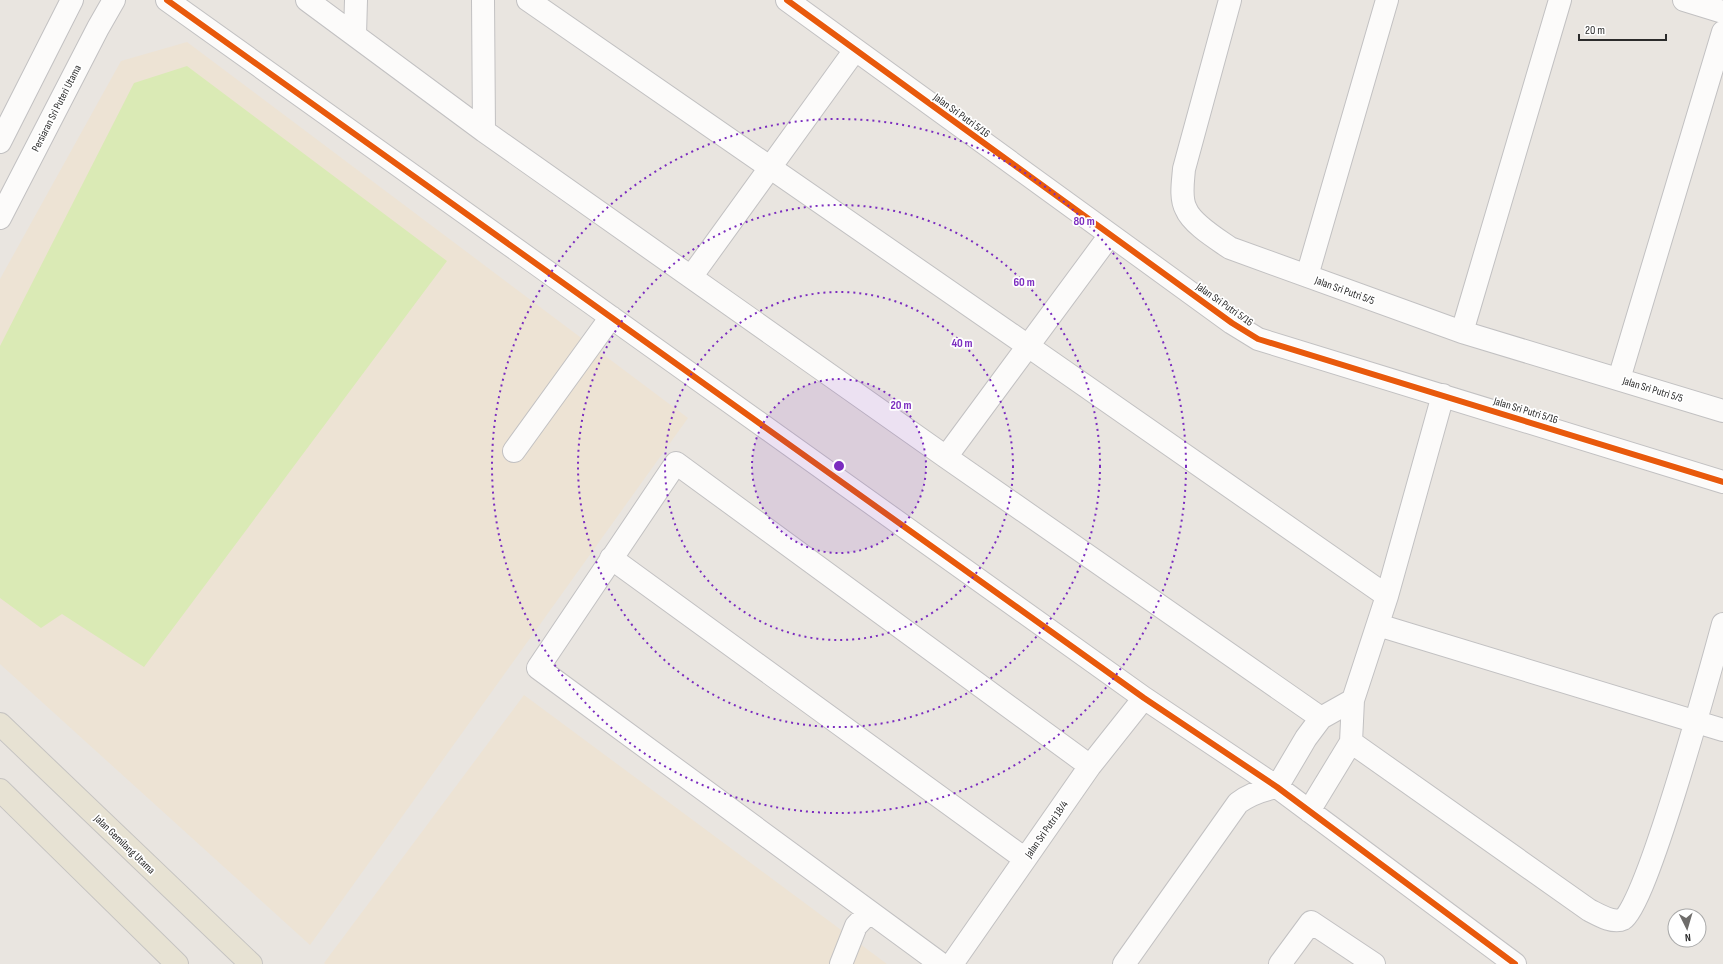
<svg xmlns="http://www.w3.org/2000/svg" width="1723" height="964" font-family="'Sofia Sans Condensed',sans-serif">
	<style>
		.education { fill: #ede3d4 }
		.pitch { fill: #daeab5 }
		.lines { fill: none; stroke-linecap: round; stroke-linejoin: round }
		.minor-casing { stroke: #c2c1c2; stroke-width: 24 }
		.major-casing { stroke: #c5c3c1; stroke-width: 24 }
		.minor { stroke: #fcfbfa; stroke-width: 22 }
		.major { stroke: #e7e2d3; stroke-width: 22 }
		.cycleway-casing { stroke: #fff; stroke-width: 8 }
		.cycleway { stroke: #e8590c; stroke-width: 6 }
		.ring { fill: none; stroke: #7b2cbf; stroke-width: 2; stroke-dasharray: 2 4 }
		.labels { text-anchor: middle; stroke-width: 3.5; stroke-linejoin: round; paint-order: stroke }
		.street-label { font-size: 11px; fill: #2b2b2b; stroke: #fff }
		.centre { fill: #7b2cbf; stroke: #fff; stroke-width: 2 }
		.ring-label { font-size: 12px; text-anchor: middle; font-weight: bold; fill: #7b2cbf; stroke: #fff; stroke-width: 3.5; stroke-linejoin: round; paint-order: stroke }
	</style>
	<rect width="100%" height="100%" fill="#e9e5e0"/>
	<path class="education" d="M 187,42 L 688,418 L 310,945 L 0,664 L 0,279 L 121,61 Z
		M 524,695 L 887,964 L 325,964 L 324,963 Z"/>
	<path class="pitch" d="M 187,66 L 447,261 L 144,667 L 62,614 L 41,628 L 0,598 L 0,346 L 134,83 Z"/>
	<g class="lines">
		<g class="minor-casing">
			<path id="minor" d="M 167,0 L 1144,698 L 1277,787 L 1515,964
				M 307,0 L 484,131
				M 483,0 L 484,131 L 946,457 L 1321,718
				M 528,0 L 1028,346 L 1387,596
				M 787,0 L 1232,323 L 1258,339 L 1723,482
				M 1230,0 L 1184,169 C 1183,182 1180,198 1186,209 C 1192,224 1217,239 1230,248 L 1462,332 L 1723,411
				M 1684,0 L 1723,12
				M 355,35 L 356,0
				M 0,142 L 72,0
				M 0,218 L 98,28 L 114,0
				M 1307,276 L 1387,0
				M 691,277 L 855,50
				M 1462,332 L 1560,0
				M 1619,379 L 1723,32
				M 514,451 L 611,317
				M 946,457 L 1110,235
				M 611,558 L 1025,859
				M 1378,625 L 1723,730
				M 1351,742 L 1589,910 C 1597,914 1613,924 1623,919 C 1647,905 1712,664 1723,624
				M 1309,811 L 1351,742 L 1353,700 L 1387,596 L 1443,395
				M 841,964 L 856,926 L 869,912
				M 941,964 L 538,668 L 676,463 L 1090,766
				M 952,964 L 1090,766 L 1144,698
				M 1124,964 L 1238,803 C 1250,794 1262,790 1277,787 L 1306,738 L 1321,718 L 1353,700
				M 1280,964 L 1311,922 L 1374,964"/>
		</g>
		<g class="major-casing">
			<path id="major" d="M 0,724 L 251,964
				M 0,790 L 177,964"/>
		</g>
		<use href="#minor" class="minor"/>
		<use href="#major" class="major"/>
		<g class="cycleway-casing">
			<path id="cycleway" d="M 167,0 L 1144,698 L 1277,787 L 1515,964
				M 787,0 L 1232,323 L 1258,339 L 1723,482"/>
		</g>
		<use href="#cycleway" class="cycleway"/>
	</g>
	<circle cx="839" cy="466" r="87" fill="#7b2cbf" fill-opacity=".12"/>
	<g class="ring">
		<circle cx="839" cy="466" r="87"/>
		<circle cx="839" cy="466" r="174"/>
		<circle cx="839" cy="466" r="261"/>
		<circle cx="839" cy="466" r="347"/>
	</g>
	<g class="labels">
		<g class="street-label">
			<text transform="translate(56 108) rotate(-63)" y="4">Persiaran Sri Puteri Utama</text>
			<text transform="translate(962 115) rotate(36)" y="4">Jalan Sri Putri 5/16</text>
			<text transform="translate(1345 290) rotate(20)" y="4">Jalan Sri Putri 5/5</text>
			<text transform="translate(1225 304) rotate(35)" y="4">Jalan Sri Putri 5/16</text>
			<text transform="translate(1653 389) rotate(17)" y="4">Jalan Sri Putri 5/5</text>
			<text transform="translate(1526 410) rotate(17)" y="4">Jalan Sri Putri 5/16</text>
			<text transform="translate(1046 829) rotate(-55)" y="4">Jalan Sri Putri 18/4</text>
			<text transform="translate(125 844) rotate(44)" y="4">Jalan Gemilang Utama</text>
		</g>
	</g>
	<circle cx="839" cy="466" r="6" class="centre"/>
	<g class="ring-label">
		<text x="1084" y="225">80 m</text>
		<text x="1024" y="286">60 m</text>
		<text x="962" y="347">40 m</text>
		<text x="901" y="409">20 m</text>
	</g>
	<g transform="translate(1687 928) rotate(175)"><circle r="19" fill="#ffffff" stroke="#aaaaaa"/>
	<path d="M0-3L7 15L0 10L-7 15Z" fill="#6e6c6a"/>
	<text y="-6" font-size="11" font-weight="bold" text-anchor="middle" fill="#2b2b2b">N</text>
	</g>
	<path d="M1579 34v6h87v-6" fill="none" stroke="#2b2b2b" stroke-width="2"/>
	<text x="1585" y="34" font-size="12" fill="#2b2b2b" stroke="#ffffff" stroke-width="3" paint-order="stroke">20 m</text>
</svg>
